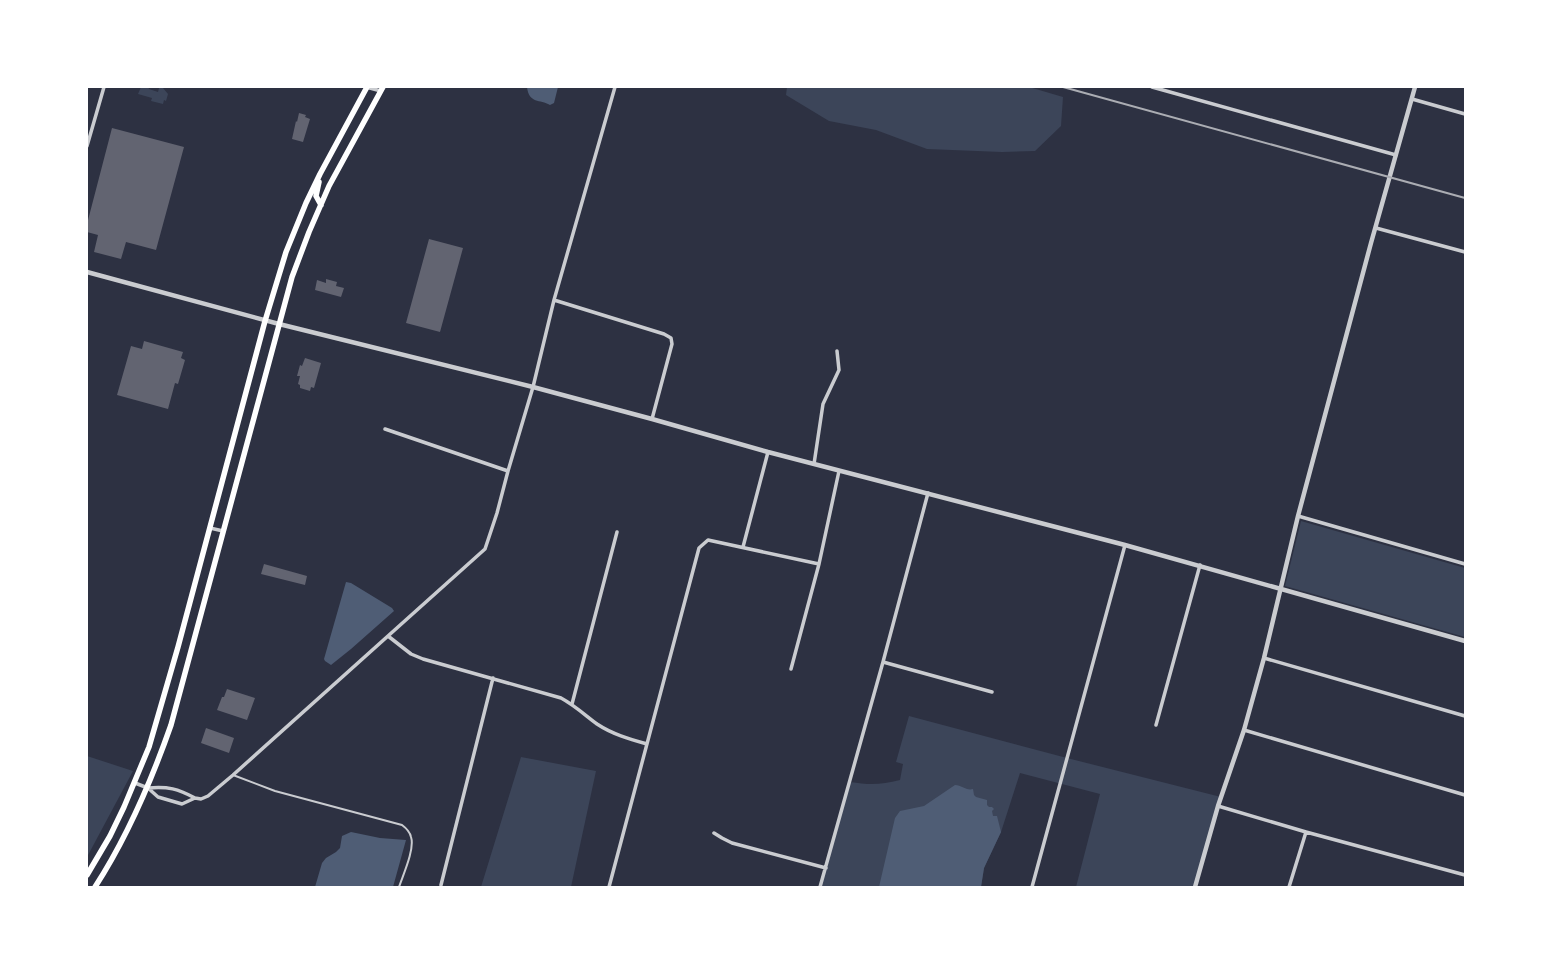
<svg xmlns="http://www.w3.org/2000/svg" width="1552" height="974" font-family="Figtree,sans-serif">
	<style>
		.green { fill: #3c4559 }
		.water { fill: #4f5d75 }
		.building { fill: #626471 }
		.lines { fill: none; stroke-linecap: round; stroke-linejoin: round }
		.service { stroke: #caccd0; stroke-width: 2 }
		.minor { stroke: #caccd0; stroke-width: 3.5 }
		.tertiary { stroke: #caccd0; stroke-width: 4.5 }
		.primary { stroke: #fff; stroke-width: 5.5 }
		.rail { stroke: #abadb3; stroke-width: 2 }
	</style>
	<rect width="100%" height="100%" fill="#2d3142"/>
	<path class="green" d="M 141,87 L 148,87 L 149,89 L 158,92 L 159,88 L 163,88 L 168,94 L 166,101 L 164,100 L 163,104 L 151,101 L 152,98 L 138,94 Z
		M 787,87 L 1029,87 L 1063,97 L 1061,126 L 1035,151 L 1002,152 L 927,149 L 876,130 L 829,121 L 786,95 Z
		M 1301,521 L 1465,568 L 1465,637 L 1285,586 Z
		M 909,716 L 1067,758 L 1221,797 L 1195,887 L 1076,887 L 1100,794 L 1020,773 L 1001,832 L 984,868 L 981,887 L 820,887 L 850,782 C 869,785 881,785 900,780 L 903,764 L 896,762 Z
		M 87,756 L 133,771 L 87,857 Z
		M 521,757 L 596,771 L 571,887 L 481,887 Z"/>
	<path class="water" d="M 527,87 L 558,87 L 554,103 L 550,105 C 540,99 529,104 527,87 Z
		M 346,582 L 351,583 L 392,608 L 394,611 L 351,649 L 331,665 L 325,661 L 324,659 Z
		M 955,785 C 962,785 966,791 973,789 L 974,795 L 976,797 L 987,800 L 987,805 L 989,807 L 992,807 L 994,809 L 992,811 L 993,816 L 997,816 L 1001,832 L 984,868 L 981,887 L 879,887 L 895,818 L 900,811 L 924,806 Z
		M 351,832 L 380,838 L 406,840 L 393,887 L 315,887 L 322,863 L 326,858 L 336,852 L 340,848 L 342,836 Z"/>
	<path class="building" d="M 299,113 L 306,115 L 305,117 L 310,119 L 303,142 L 292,139 L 296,121 L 297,122 Z
		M 112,128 L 184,147 L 156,250 L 126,242 L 121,259 L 94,252 L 98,235 L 87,232 L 87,224 Z
		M 429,239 L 463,248 L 440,332 L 406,323 Z
		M 326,279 L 337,282 L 336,286 L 344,288 L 341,297 L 315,290 L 317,280 L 326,283 Z
		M 144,341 L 183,352 L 181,358 L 185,360 L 178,384 L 175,383 L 168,409 L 117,395 L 131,346 L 142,349 Z
		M 305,358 L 321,363 L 314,388 L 311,387 L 310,391 L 300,388 L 300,385 L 298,384 L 300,376 L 297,376 L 300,365 L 302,366 Z
		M 264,564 L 307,576 L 305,585 L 261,574 Z
		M 227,689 L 255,698 L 247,720 L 217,710 L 222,697 L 224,697 Z
		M 206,728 L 234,738 L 229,753 L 201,743 Z"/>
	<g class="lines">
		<path class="service" d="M 233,775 L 275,791 L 402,825 C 406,828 410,832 411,837 C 415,849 403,875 399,887"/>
		<path class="minor" d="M 366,87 L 381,91
			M 1152,87 L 1396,155
			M 1412,99 L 1465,114
			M 87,146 L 104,87
			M 1376,228 L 1465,252
			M 554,300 L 664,334 L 671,338 L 672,344 L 652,419
			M 385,429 L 508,471
			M 814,464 L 823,404 L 839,370 L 837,351
			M 1298,516 L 1465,564
			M 210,528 L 223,531
			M 743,547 L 768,452
			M 388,636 L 411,654 L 423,659 L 561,698 C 574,705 585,715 597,724 C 612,734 629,739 647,744
			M 1264,658 L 1465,716
			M 883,662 L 992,692
			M 791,669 L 819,564 L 839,471
			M 572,704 L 617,532
			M 1156,725 L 1200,565
			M 1244,730 L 1465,795
			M 135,783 L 148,788 L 158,797 L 182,804 L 195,798 L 201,799 L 208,796 L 233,775 L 485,549 L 497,513 L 508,471 L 533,387 L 554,300 L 615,87
			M 148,788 C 168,786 178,789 195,798
			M 1218,806 L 1306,832 L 1465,875
			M 714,833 L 722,838 L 732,843 L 826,868
			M 441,885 L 493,678
			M 609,887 L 699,548 L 708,540 L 819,564
			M 820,887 L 883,662 L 928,493
			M 1032,887 L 1125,545
			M 1289,887 L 1306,832"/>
		<path class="tertiary" d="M 87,272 L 279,324 L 533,387 L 652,419 L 768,452 L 1125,545 L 1465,641
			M 1195,887 L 1218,806 L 1244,730 L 1264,658 L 1298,516 L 1371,243 L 1415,87"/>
		<path class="primary" d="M 319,182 L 316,196 L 321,205
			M 87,875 L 110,836 L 124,807 L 149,747 L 178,647 L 265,321 L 286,252 L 306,203 L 320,174 L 367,87
			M 95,887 C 128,836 151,782 171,725 L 292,277 L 309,232 L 329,186 L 383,87"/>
		<path class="rail" d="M 1063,87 L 1465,198"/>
	</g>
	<rect width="1552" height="974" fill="none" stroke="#ffffff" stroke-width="176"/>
</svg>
